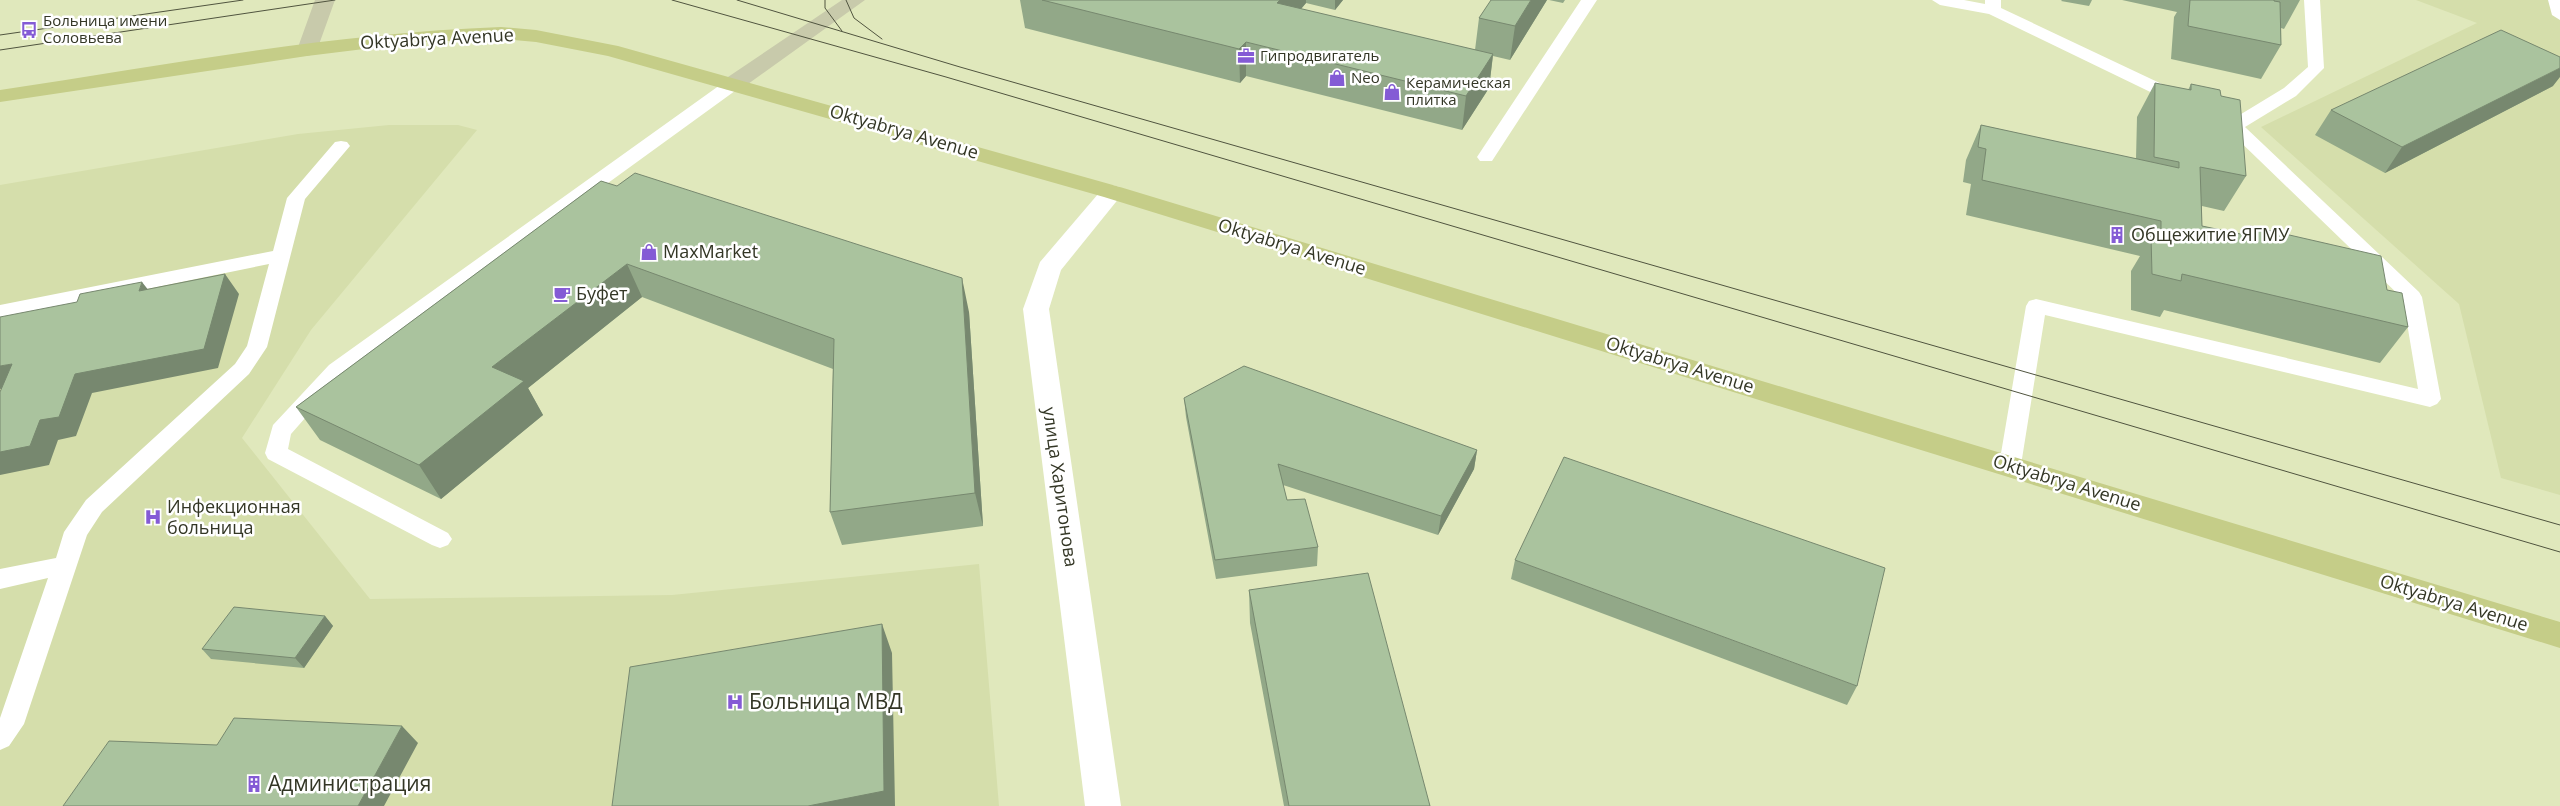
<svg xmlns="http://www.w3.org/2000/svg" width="2560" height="806" font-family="'Open Sans',sans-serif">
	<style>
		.built { fill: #d5deab }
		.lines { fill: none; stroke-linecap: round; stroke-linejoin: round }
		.lane { fill: #fff; fill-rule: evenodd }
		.street { fill: #fff; fill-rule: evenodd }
		.secondary { fill: #c8caab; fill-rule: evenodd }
		.primary { fill: #c5cd88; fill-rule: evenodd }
		.tram { stroke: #50543f; stroke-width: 1 }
		.wall { fill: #92a888 }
		.shaded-wall { fill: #77886f }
		.building { fill: #aac39e; stroke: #77886f }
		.labels { text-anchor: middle; stroke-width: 5; stroke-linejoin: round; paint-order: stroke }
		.far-poi-label { font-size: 15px; fill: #333625; stroke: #fff; text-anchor: start }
		.street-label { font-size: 18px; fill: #333625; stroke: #fff }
		.poi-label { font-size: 18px; fill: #333625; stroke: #fff; text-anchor: start }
		.near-poi-label { font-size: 21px; fill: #333625; stroke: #fff; text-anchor: start }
	</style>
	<rect width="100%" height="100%" fill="#e0e8bc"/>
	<path class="built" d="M 2416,0 L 2560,0 L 2560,495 L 2501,478 L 2459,304 L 2261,127 L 2477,23 Z
		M 389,125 L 458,125 L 477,130 L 311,330 L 242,438 L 370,599 L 672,595 L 979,564 L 999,806 L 0,806 L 0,185 L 298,134 Z"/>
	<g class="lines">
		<path class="lane" d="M 1581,0 L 1597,0 L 1492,161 L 1480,161 L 1477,157 Z
			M 1932,0 L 1964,0 L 1985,4 L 1985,0 L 2001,0 L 2001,8 L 2183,94 L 2185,98 L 2177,103 L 2171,102 L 1989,14 L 1940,5 Z
			M 2304,0 L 2320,0 L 2324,68 L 2296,96 L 2245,127 L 2419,292 L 2422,297 L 2441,399 L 2437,404 L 2430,407 L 2045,315 L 2021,465 L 2018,471 L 2010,473 L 2002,471 L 1999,465 L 2026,306 L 2029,301 L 2036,299 L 2418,389 L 2403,299 L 2228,130 L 2209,118 L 2212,114 L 2218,113 L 2233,119 L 2284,88 L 2308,67 Z
			M 2548,0 L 2560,0 L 2560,20 L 2552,15 Z
			M 733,79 L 739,80 L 741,84 L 739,88 L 343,375 L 291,434 L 288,449 L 448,533 L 452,539 L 448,545 L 440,548 L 432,545 L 268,459 L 265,453 L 273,425 L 329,365 L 727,80 Z
			M 341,141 L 347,142 L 350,146 L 305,199 L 267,347 L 249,374 L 102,512 L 87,535 L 24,724 L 9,746 L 0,750 L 0,718 L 48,578 L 0,589 L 0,569 L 56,558 L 64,532 L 86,500 L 235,364 L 247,346 L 269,264 L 0,319 L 0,305 L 273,251 L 287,198 L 335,142 Z"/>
		<path class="street" d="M 1112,185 L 1120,187 L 1124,192 L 1061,270 L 1049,309 L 1121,806 L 1085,806 L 1023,309 L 1040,262 L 1104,187 Z"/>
		<path class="secondary" d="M 315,0 L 335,0 L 317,50 L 314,54 L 307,56 L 300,54 L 297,50 Z
			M 842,0 L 865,0 L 741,89 L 733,90 L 725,89 L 722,84 L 725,79 Z"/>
		<path class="primary" d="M 501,27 L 536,30 L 618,46 L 1120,187 L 2560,622 L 2560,648 L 1104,197 L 608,56 L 536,42 L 501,39 L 421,42 L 307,56 L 0,102 L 0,90 C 166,65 333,33 501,27 Z"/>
		<path class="tram" d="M 672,0 L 946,77 L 2560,552
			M 737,0 L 960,67 L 2560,525
			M 825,0 L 825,8 L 842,31
			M 846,0 L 854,18 L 882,39
			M 0,35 L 243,0
			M 0,50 L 335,0"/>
	</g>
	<path class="wall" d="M 1020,0 L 1343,0 L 1335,10 L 1306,3 L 1301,9 L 1475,50 L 1479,18 L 1547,0 L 1510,60 L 1493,56 L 1489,88 L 1462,130 L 1246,76 L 1240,83 L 1025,28 Z
		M 1549,0 L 1565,0 L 1563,3 Z
		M 2062,0 L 2092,0 L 2089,6 L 2061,1 Z
		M 2122,0 L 2300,0 L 2284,29 L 2281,28 L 2281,45 L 2261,79 L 2171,59 L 2174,17 L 2177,12 Z
		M 2155,83 L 2188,90 L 2191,84 L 2221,96 L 2246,176 L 2224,211 L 2202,206 L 2202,226 L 2244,235 L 2250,226 L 2387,290 L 2408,327 L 2380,363 L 2164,310 L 2160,317 L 2131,310 L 2131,271 L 2140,256 L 1966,215 L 1971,184 L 1963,182 L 1966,160 L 1981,125 L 2136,159 L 2137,117 Z
		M 2553,86 L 2385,173 L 2315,135 L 2331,110 Z
		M 601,181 L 969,312 L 983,526 L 842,545 L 830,512 L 833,369 L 642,297 L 528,388 L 543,415 L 441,499 L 320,440 L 296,407 Z
		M 1184,398 L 1477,450 L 1474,469 L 1438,535 L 1283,485 L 1287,500 L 1318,547 L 1317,566 L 1216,579 L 1186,417 Z
		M 1515,560 L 1857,686 L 1847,705 L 1511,579 Z
		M 1249,590 L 1430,806 L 1284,806 L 1250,623 Z
		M 325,616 L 333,626 L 304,668 L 211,659 L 202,649 Z"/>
	<path class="shaded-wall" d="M 1280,0 L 1306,0 L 1306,3 L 1277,37 L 1277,3 Z
		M 1335,0 L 1343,0 L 1335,10 Z
		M 1531,0 L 1547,0 L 1510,60 L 1515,26 Z
		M 1246,42 L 1246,76 L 1240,83 L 1239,49 Z
		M 1493,54 L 1489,88 L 1462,130 L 1466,96 Z
		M 2560,68 L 2560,77 L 2553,86 L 2385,173 L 2402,147 Z
		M 627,264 L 642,297 L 528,388 L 543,415 L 441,499 L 419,465 L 492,367 Z
		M 225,274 L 239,294 L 218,368 L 92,393 L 76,436 L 58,440 L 49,465 L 0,475 L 0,452 L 40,420 L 75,374 Z
		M 962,278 L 969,312 L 983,526 L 975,493 Z
		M 142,282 L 157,301 L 139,291 Z
		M 12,364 L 29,383 L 0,389 L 0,366 Z
		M 1477,450 L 1474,469 L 1438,535 L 1441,516 Z
		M 325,616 L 333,626 L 304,668 L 295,658 Z
		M 882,624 L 892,653 L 895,806 L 808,806 Z
		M 402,726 L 418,743 L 384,806 L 358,806 Z"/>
	<path class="building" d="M 1042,0 L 1280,0 L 1277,3 L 1493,54 L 1466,96 L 1246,42 L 1239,49 Z
		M 1491,0 L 1531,0 L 1515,26 L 1479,18 Z
		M 2190,0 L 2274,0 L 2274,1 L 2280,2 L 2281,45 L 2188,26 Z
		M 2501,30 L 2560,57 L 2560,68 L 2402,147 L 2331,110 Z
		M 2155,83 L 2191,90 L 2191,84 L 2220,90 L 2221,96 L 2240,100 L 2246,176 L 2200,167 L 2202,226 L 2250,236 L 2250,226 L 2381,256 L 2387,290 L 2402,293 L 2408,327 L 2182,274 L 2181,281 L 2152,274 L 2151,236 L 2161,238 L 2161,221 L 1982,180 L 1986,149 L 1978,147 L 1981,125 L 2179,168 L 2179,162 L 2154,157 Z
		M 635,173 L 962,278 L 975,493 L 830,512 L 834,339 L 627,264 L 492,367 L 524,381 L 419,465 L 296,407 L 601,181 L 617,186 Z
		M 225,274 L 204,349 L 75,374 L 59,417 L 40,420 L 30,446 L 0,452 L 0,392 L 12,364 L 0,366 L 0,317 L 77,302 L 80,294 L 142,282 L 139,291 Z
		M 1244,366 L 1477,450 L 1441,516 L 1278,464 L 1287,500 L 1305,499 L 1318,547 L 1215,560 L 1184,398 Z
		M 1564,457 L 1885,568 L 1857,686 L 1515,560 Z
		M 1368,573 L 1430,806 L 1289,806 L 1249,590 Z
		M 234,607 L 325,616 L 295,658 L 202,649 Z
		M 882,624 L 884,791 L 808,806 L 612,806 L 630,667 Z
		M 234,718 L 402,726 L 358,806 L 63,806 L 109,741 L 217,745 Z"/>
	<defs>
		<g id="bus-bare" transform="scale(1.35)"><path d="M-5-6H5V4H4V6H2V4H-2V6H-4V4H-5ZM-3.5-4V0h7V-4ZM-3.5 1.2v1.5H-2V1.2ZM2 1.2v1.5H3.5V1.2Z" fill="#845bd5" stroke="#fff" stroke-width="2.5" paint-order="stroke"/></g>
		<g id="office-bare" transform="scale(1.35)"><path d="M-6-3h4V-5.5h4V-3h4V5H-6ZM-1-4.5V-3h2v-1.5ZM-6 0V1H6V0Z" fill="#845bd5" stroke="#fff" stroke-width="2.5" paint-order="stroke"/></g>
		<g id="shop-bare" transform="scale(1.35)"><path d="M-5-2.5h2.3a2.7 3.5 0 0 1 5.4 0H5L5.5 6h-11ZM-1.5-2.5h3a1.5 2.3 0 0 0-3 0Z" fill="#845bd5" stroke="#fff" stroke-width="2.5" paint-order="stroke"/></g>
		<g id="building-bare" transform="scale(1.35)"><path d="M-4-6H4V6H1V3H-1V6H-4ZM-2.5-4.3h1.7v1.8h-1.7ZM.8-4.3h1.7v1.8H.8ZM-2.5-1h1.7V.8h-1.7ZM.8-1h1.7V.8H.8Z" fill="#845bd5" stroke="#fff" stroke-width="2.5" paint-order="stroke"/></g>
		<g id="cafe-bare" transform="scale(1.35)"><path d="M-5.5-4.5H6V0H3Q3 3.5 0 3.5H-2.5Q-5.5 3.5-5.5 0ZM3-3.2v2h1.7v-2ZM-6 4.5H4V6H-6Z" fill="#845bd5" stroke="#fff" stroke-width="2.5" paint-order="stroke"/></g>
		<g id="hospital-bare" transform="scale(1.35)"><path d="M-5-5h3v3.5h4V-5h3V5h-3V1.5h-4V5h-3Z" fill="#845bd5" stroke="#fff" stroke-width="2.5" paint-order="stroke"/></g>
	</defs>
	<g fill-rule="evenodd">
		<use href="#bus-bare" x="29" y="30"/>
		<use href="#office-bare" x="1246" y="56"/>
		<use href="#shop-bare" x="1337" y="78"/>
		<use href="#shop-bare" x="1392" y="92"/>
		<use href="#building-bare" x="2117" y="235"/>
		<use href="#shop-bare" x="649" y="252"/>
		<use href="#cafe-bare" x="562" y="294"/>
		<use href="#hospital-bare" x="153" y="517"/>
		<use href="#hospital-bare" x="735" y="702"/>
		<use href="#building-bare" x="254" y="784"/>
	</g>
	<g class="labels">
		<g class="far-poi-label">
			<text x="43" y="26">Больница имени<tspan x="43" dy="17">Соловьева</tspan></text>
			<text x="1260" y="61">Гипродвигатель</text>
			<text x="1351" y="83">Neo</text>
			<text x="1406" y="88">Керамическая<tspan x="1406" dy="17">плитка</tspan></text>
		</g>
		<g class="street-label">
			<text transform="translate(437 39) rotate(-3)" y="6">Oktyabrya Avenue</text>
			<text transform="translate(904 132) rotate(16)" y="6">Oktyabrya Avenue</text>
			<text transform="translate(1292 247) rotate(17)" y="6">Oktyabrya Avenue</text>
			<text transform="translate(1680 365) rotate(17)" y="6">Oktyabrya Avenue</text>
			<text transform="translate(2067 483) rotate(17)" y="6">Oktyabrya Avenue</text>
			<text transform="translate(1060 487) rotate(82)" y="6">улица Харитонова</text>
			<text transform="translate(2454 603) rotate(17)" y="6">Oktyabrya Avenue</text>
		</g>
		<g class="poi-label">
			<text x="2131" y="241">Общежитие ЯГМУ</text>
			<text x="663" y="258">MaxMarket</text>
			<text x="576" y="300">Буфет</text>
			<text x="167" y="513">Инфекционная<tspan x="167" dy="21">больница</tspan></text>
		</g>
		<g class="near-poi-label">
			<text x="749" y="709">Больница МВД</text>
			<text x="268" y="791">Администрация</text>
		</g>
	</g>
</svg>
